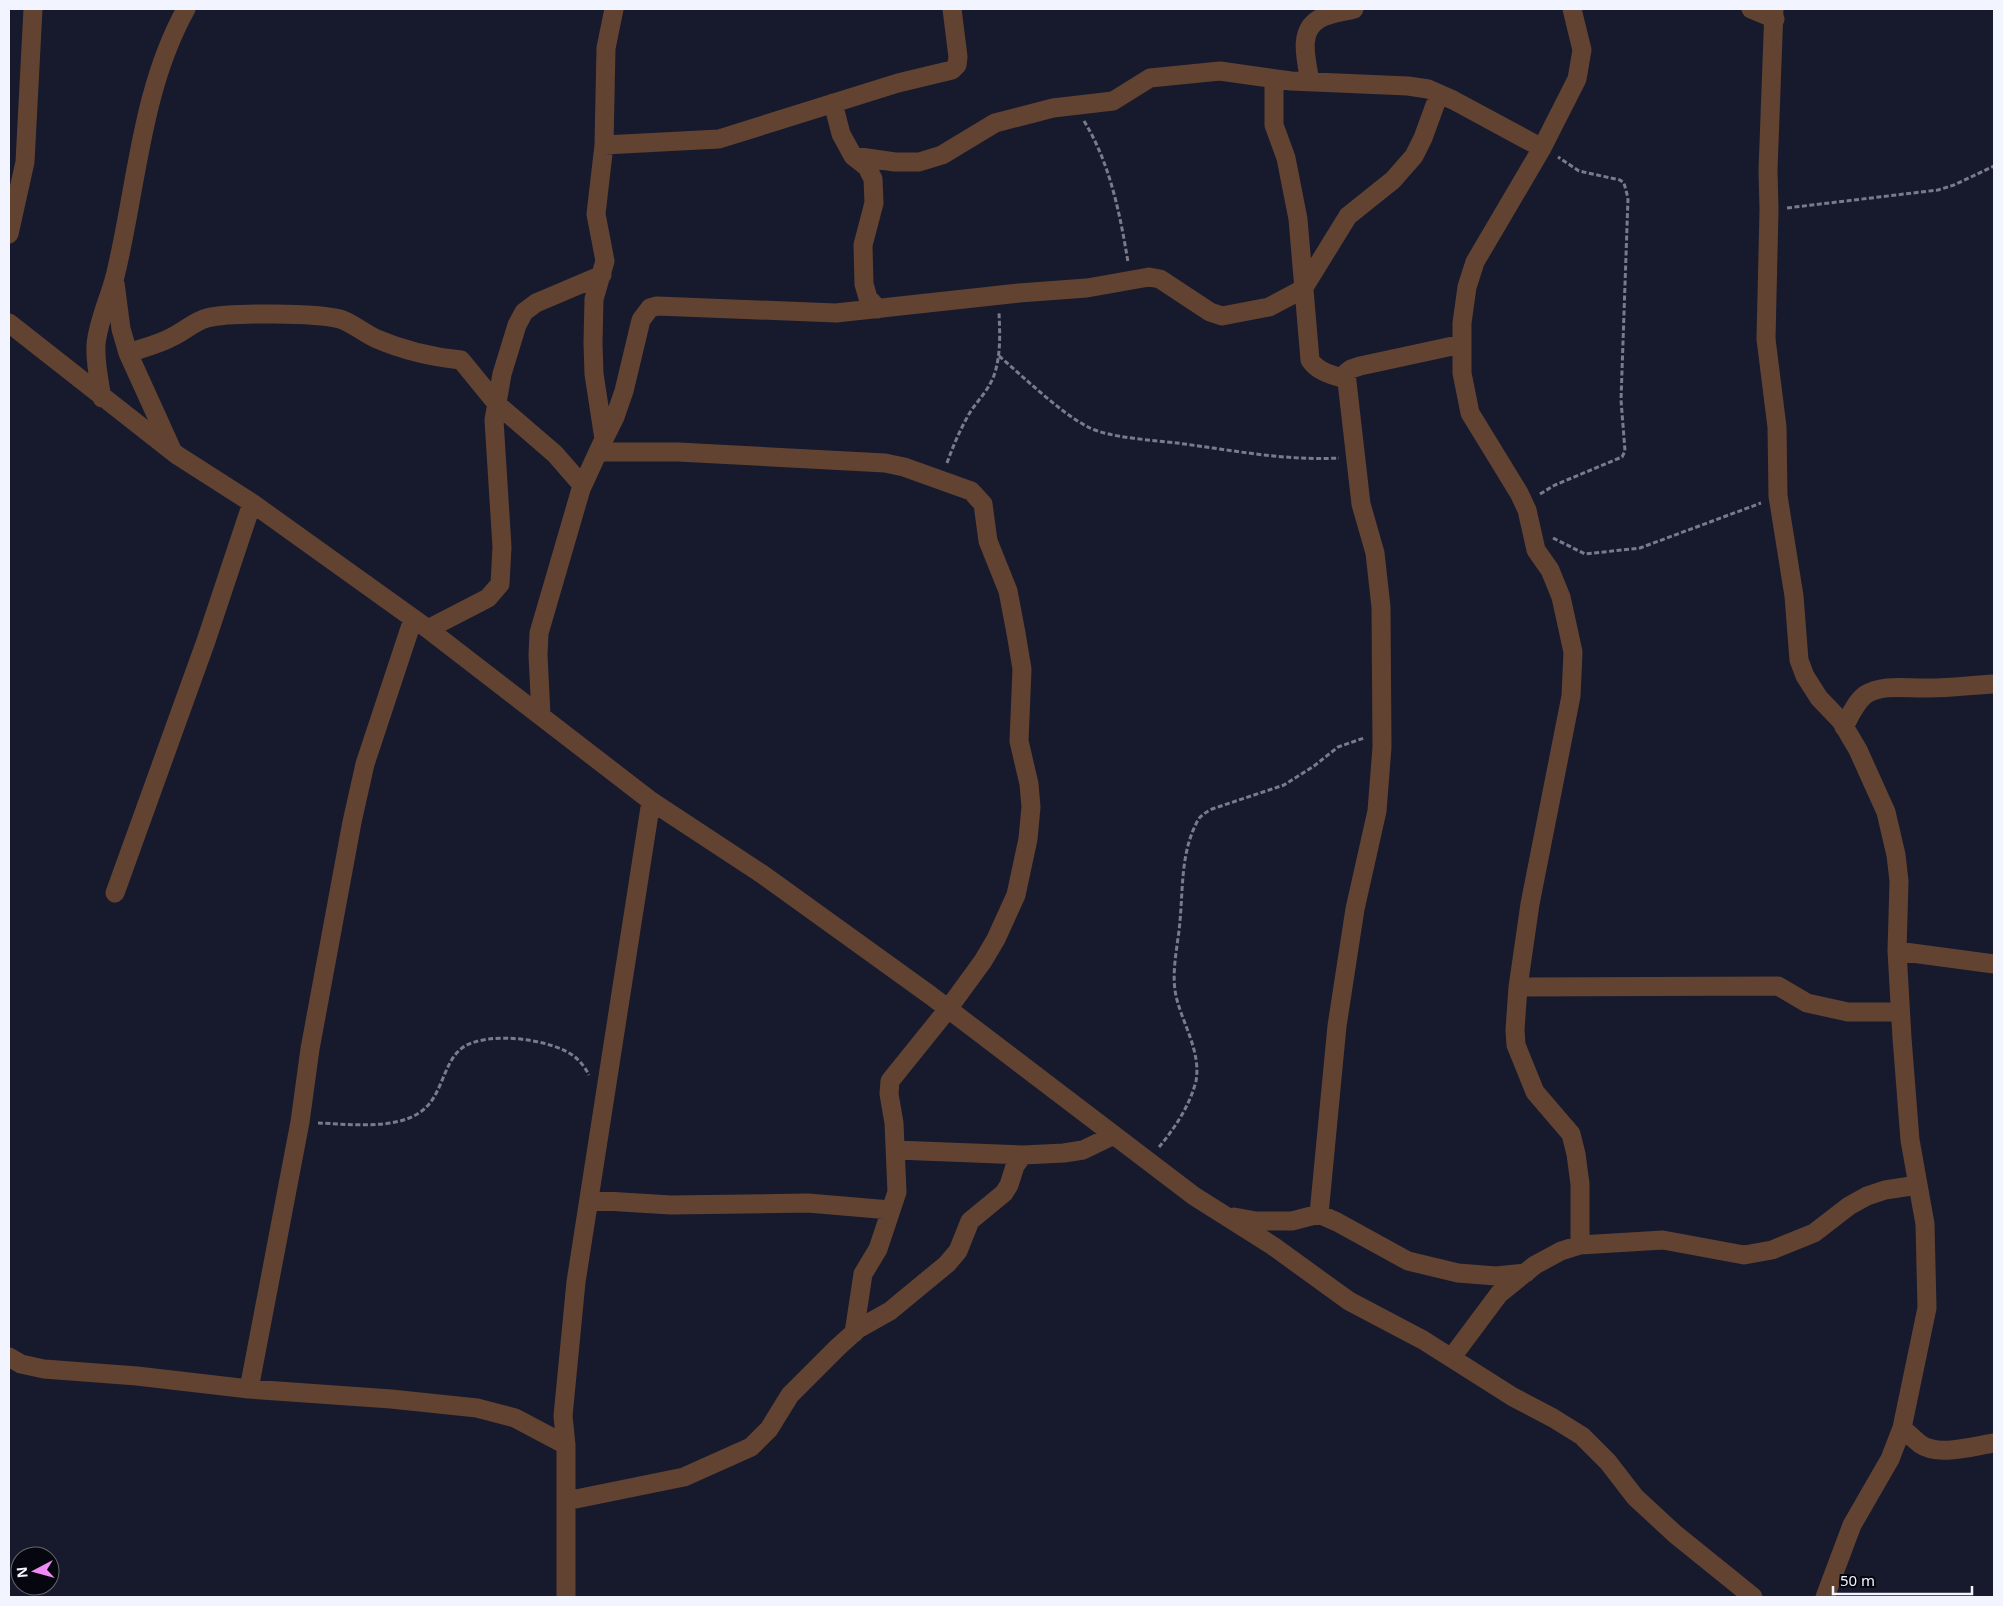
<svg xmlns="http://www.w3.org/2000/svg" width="2003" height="1606" font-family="'Noto Sans',sans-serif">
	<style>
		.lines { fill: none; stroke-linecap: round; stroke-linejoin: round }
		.path { stroke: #797b8b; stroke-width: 3; stroke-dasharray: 5 2.5; stroke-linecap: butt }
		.minor { stroke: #624332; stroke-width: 19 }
	</style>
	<rect width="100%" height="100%" fill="#171a2d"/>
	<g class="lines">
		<path class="path" d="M 1084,121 C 1110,163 1120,214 1128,262
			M 1787,208 L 1938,190 L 1954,185 L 1994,166
			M 999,356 C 1025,378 1058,411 1088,427 C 1109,438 1153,440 1177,443 C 1231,450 1285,461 1339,458
			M 947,463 C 953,446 960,430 969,414 C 977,401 987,392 993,378 C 1001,358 1000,334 999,313
			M 1540,494 L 1555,485 L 1622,457 L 1625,451 L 1621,400 L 1628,198 L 1624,183 L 1620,180 L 1579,171 L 1558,157
			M 1553,538 L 1585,554 L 1640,548 L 1761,503
			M 318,1123 C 347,1124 393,1130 419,1113 C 443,1098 442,1063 462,1048 C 487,1030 553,1039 575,1057 C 581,1062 586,1069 589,1075
			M 1159,1147 C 1175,1128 1190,1105 1196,1081 C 1201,1053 1184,1026 1177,1000 C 1170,975 1178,946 1180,921 C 1183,888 1181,854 1196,824 C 1199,816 1205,813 1212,809 L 1284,785 L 1314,766 L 1338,747 L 1364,738"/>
		<path class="minor" d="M 1572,9 L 1582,50 L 1577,79 L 1542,148 L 1475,262 L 1467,287 L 1462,323 L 1462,373 L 1470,413 L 1519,493 L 1527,510 L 1536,550 L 1550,570 L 1561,597 L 1573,652 L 1571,696 L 1530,904 L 1518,987 L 1515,1030 L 1516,1045 L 1535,1092 L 1571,1134 L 1576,1154 L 1580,1184 L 1580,1245
			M 1751,9 L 1775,19
			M 1774,9 L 1768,170 L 1769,210 L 1766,339 L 1777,427 L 1778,496 L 1794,596 L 1799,660 L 1805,676 L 1819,698 L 1841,721 L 1858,750 L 1886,812 L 1896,855 L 1899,881 L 1897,951 L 1902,1038 L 1910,1140 L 1925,1224 L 1927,1308 L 1902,1428 L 1890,1459 L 1852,1525 L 1825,1597
			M 1274,79 L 1274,125 L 1286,158 L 1298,219 L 1310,360 C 1318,372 1332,375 1345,379
			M 1310,82 C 1307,61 1297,32 1319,19 C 1329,13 1343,12 1354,9
			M 833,103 L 841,134 L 853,156 L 867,167 L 873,179 L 874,203 L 863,245 L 864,284 L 868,298 L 878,309
			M 604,145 L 719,139 L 898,83 L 952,70 L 957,65 L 958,57 L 952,9
			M 853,156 L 895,162 L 919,162 L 942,155 L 995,123 L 1053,108 L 1113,101 L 1150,78 L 1220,71 L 1291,81 L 1408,86 L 1428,89 L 1453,100 L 1542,148
			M 9,234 L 25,162 L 33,9
			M 115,283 L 121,329 L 128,353 L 172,450
			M 9,323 L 177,455 L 252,503 L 428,629 L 651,801 L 762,874 L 930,995 L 1194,1196 L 1273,1246 L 1349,1301 L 1423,1340 L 1513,1397 L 1553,1418 L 1582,1436 L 1608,1462 L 1635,1497 L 1675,1534 L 1753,1597
			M 128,353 C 143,348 160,344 174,336 C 186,330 195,321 207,318 C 231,312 317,313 340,319 C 351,322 365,334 377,339 C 405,351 431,357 461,360 L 497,404 L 555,454 L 582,485
			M 102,398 C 99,380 95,363 96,345 C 98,319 112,294 117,268 C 137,182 142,88 186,9
			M 604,439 L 615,417 L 624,391 L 641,320 L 650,308 L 657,306 L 836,313 L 1019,293 L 1087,288 L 1149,277 L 1160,279 L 1210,312 L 1222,316 L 1269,307 L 1303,289 L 1348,216 L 1393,180 L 1414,156 L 1423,138 L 1439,94
			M 599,452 L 678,452 L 885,463 L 904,467 L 971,491 L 983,504 L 988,541 L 1008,591 L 1016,633 L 1022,669 L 1019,741 L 1029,784 L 1031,807 L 1028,839 L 1016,895 L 996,939 L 983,961 L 948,1009 L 890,1081 L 889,1094 L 894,1123 L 897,1192 L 878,1249 L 863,1274 L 854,1333
			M 428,629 L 488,598 L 500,584 L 502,547 L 494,420 L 502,374 L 517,325 L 524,312 L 536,303 L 602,275
			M 541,715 L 538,655 L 539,633 L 581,489 L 604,439 L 594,374 L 593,343 L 594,299 L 605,261 L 596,214 L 604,145 L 606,48 L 614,9
			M 1844,727 C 1850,716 1855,703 1865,695 C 1883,683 1909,689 1929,688 C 1951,688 1972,685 1994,684
			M 115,893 L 206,641 L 252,503
			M 1897,951 L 1994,964
			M 1518,987 L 1778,986 L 1807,1003 L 1848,1012 L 1900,1012
			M 896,1150 L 1023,1155 L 1064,1153 L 1083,1150 L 1114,1135
			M 589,1200 L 671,1205 L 808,1203 L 890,1210
			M 1319,1214 L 1337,1026 L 1355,909 L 1377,811 L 1382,747 L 1381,607 L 1375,553 L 1361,504 L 1346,373 L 1351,369 L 1360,366 L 1462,344
			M 1234,1217 L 1256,1221 L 1292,1221 L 1319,1214 L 1337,1222 L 1408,1261 L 1458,1273 L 1496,1276 L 1526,1273
			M 9,1357 L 21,1364 L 44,1369 L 137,1376 L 249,1389 L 391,1399 L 477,1408 L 515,1418 L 566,1445
			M 1452,1357 L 1499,1294 L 1535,1265 L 1561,1251 L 1580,1245 L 1663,1240 L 1744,1255 L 1772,1250 L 1814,1233 L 1849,1206 L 1867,1196 L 1885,1190 L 1918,1185
			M 249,1389 L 300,1122 L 310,1049 L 352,822 L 365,764 L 413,619
			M 1902,1428 C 1908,1433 1914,1439 1920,1444 C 1938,1457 1973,1446 1994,1443
			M 566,1501 L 684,1477 L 751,1447 L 769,1429 L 790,1395 L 838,1347 L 858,1329 L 890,1311 L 947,1264 L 958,1251 L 970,1221 L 1004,1193 L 1009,1185 L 1015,1166 L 1023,1155
			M 566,1597 L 566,1445 L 563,1416 L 576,1282 L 651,801"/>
	</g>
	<rect width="2003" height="1606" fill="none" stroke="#f2f4ff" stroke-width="20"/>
	<g transform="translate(35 1571) rotate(264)"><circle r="24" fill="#05060e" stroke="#64656e"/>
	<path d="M0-4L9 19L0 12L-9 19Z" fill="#f08bf6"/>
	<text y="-8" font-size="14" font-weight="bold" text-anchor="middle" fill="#f2f4ff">N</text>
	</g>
	<path d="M1833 1586v8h139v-8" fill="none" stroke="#f2f4ff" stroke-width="2.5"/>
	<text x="1840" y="1586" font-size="15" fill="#f2f4ff" stroke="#05060e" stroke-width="4" paint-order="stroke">50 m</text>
</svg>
